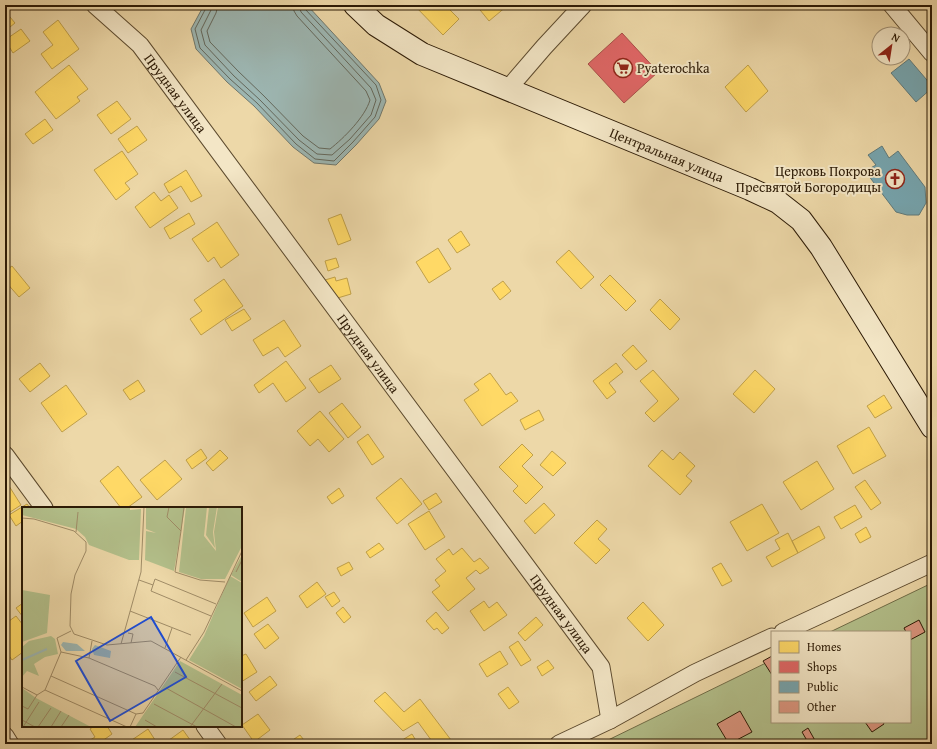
<svg xmlns="http://www.w3.org/2000/svg" width="937" height="749" font-family="'Gentium Book Plus',serif">
	<style>
		.green { fill: #b3c08b; stroke: #706d48 }
		.water { fill: #9db7b3; stroke: #70786d }
		.homes { fill: #ffd966; stroke: #c0a049 }
		.shops { fill: #e06666; stroke: #aa4f49 }
		.public { fill: #76a5af; stroke: #607b7c }
		.lines { fill: none; stroke-linecap: round; stroke-linejoin: round }
		.shore { stroke: #64685c; stroke-width: 1 }
		.building { fill: #dd9781; stroke: #2c1a05 }
		.street-casing { stroke: #5c4a2e; stroke-width: 19 }
		.secondary-casing { stroke: #2c1a05; stroke-width: 24 }
		.street { stroke: #f3e6c6; stroke-width: 17 }
		.secondary { stroke: #f3e6c6; stroke-width: 22 }
		.labels { text-anchor: middle; stroke-width: 4; stroke-linejoin: round; paint-order: stroke }
		.poi-label { font-size: 14px; fill: #2c1a05; stroke: #f3e6c6; text-anchor: start }
		.street-label { font-size: 14px; fill: #2c1a05; stroke: #f3e6c6 }
		.inset-river { fill: none; stroke: #9db7b3; stroke-width: 2 }
		.inset-road { fill: none; stroke: #a08c67; stroke-width: 1 }
		.view { fill: #1d4ed8; fill-opacity: 0.15; stroke: #1d4ed8; stroke-width: 2 }
		.inset-edge { fill: none; stroke: #2c1a05; stroke-width: 2 }
	</style>
	<rect width="100%" height="100%" fill="#edd8a8"/>
	<filter id="stains"><feTurbulence type="fractalNoise" baseFrequency=".005" numOctaves="4"/><feColorMatrix values="0 0 0 0 .2 0 0 0 0 .09 0 0 0 0 .02 0 0 0 .5 -.17"/></filter>
	<radialGradient id="worn" r=".72"><stop offset=".6" stop-color="#630" stop-opacity="0"/><stop offset="1" stop-color="#630" stop-opacity=".3"/></radialGradient>
	<path class="green" d="M 932,583 L 932,744 L 600,744 L 772,660 L 772,722 L 910,722 L 910,632 L 830,632 Z"/>
	<path class="water" d="M 204,5 L 307,5 L 379,83 L 386,101 L 379,119 L 356,145 L 336,165 L 314,163 L 293,147 L 254,106 L 227,82 L 196,49 L 191,29 Z"/>
	<path class="homes" d="M 414,5 L 445,5 L 459,19 L 443,35 Z
		M 476,5 L 506,5 L 507,6 L 489,21 Z
		M 5,11 L 15,23 L 5,31 Z
		M 58,20 L 79,49 L 52,69 L 41,54 L 53,45 L 43,32 Z
		M 21,29 L 30,41 L 13,53 L 5,40 Z
		M 69,65 L 88,89 L 77,97 L 80,101 L 56,119 L 35,92 Z
		M 748,65 L 768,91 L 746,112 L 725,87 Z
		M 117,101 L 131,119 L 111,134 L 97,115 Z
		M 45,119 L 53,130 L 33,144 L 25,134 Z
		M 137,126 L 147,140 L 128,153 L 118,139 Z
		M 122,151 L 138,174 L 125,183 L 130,189 L 116,200 L 94,170 Z
		M 186,170 L 202,196 L 191,202 L 181,186 L 169,193 L 164,184 Z
		M 154,192 L 161,201 L 169,195 L 178,208 L 150,228 L 135,207 Z
		M 189,213 L 195,224 L 170,239 L 164,228 Z
		M 341,214 L 351,240 L 338,245 L 328,219 Z
		M 217,222 L 239,255 L 221,268 L 214,257 L 208,262 L 192,239 Z
		M 461,231 L 470,245 L 457,253 L 448,240 Z
		M 438,248 L 451,269 L 429,283 L 416,262 Z
		M 569,250 L 594,277 L 581,289 L 556,262 Z
		M 336,258 L 339,267 L 328,271 L 325,261 Z
		M 12,266 L 30,288 L 19,297 L 5,281 L 5,271 Z
		M 610,275 L 636,301 L 626,311 L 600,285 Z
		M 335,277 L 336,281 L 347,278 L 351,294 L 331,300 L 325,280 Z
		M 224,279 L 243,306 L 201,335 L 190,319 L 202,311 L 194,300 Z
		M 503,281 L 511,291 L 500,300 L 492,289 Z
		M 660,299 L 680,319 L 670,330 L 650,310 Z
		M 244,309 L 251,319 L 232,331 L 225,320 Z
		M 284,320 L 301,346 L 285,357 L 278,347 L 263,356 L 253,340 Z
		M 633,345 L 647,361 L 636,370 L 622,355 Z
		M 286,361 L 306,388 L 286,402 L 273,383 L 259,393 L 254,385 Z
		M 40,363 L 50,376 L 30,392 L 19,379 Z
		M 616,363 L 623,372 L 609,383 L 616,392 L 607,399 L 593,381 Z
		M 331,365 L 341,379 L 319,393 L 309,379 Z
		M 653,370 L 679,399 L 654,422 L 645,413 L 658,401 L 640,381 Z
		M 755,370 L 775,389 L 754,413 L 733,394 Z
		M 490,373 L 506,395 L 511,392 L 518,401 L 482,426 L 464,400 L 479,390 L 474,384 Z
		M 138,380 L 145,391 L 130,400 L 123,390 Z
		M 66,385 L 87,414 L 62,432 L 41,403 Z
		M 884,395 L 892,408 L 875,418 L 867,406 Z
		M 342,403 L 361,427 L 348,438 L 329,413 Z
		M 539,410 L 544,420 L 525,430 L 520,420 Z
		M 320,411 L 344,439 L 329,452 L 318,439 L 310,446 L 297,431 Z
		M 869,427 L 886,456 L 853,474 L 837,446 Z
		M 368,434 L 384,457 L 372,465 L 357,442 Z
		M 522,444 L 533,455 L 522,466 L 543,487 L 526,504 L 513,491 L 518,486 L 499,467 Z
		M 201,449 L 207,458 L 192,469 L 186,460 Z
		M 220,450 L 228,458 L 213,471 L 206,463 Z
		M 662,450 L 673,460 L 680,452 L 695,466 L 686,476 L 692,481 L 680,495 L 648,466 Z
		M 552,451 L 566,463 L 553,476 L 540,465 Z
		M 165,460 L 182,479 L 157,500 L 140,480 Z
		M 817,461 L 834,489 L 801,510 L 783,482 Z
		M 118,466 L 142,497 L 127,508 L 121,508 L 100,481 Z
		M 401,478 L 422,504 L 397,524 L 376,498 Z
		M 865,480 L 881,503 L 871,510 L 855,487 Z
		M 9,486 L 21,505 L 7,514 L 5,511 L 5,488 Z
		M 339,488 L 344,496 L 332,504 L 327,497 Z
		M 436,493 L 442,502 L 429,510 L 423,501 Z
		M 544,503 L 555,515 L 535,534 L 524,521 Z
		M 27,504 L 30,508 L 23,508 L 23,521 L 16,526 L 9,515 Z
		M 762,504 L 779,533 L 747,551 L 730,522 Z
		M 855,505 L 862,517 L 841,529 L 834,517 Z
		M 429,511 L 445,537 L 425,550 L 408,524 Z
		M 597,520 L 607,529 L 598,539 L 610,550 L 596,564 L 574,543 Z
		M 819,526 L 825,538 L 798,553 L 792,541 Z
		M 866,527 L 871,537 L 860,543 L 855,534 Z
		M 788,533 L 798,553 L 772,567 L 766,557 L 780,549 L 775,540 Z
		M 379,543 L 384,549 L 370,558 L 366,552 Z
		M 462,548 L 474,562 L 480,558 L 489,568 L 480,574 L 476,570 L 466,578 L 475,589 L 448,611 L 432,592 L 440,586 L 435,580 L 446,571 L 436,559 L 449,549 L 453,555 Z
		M 349,562 L 353,569 L 341,576 L 337,568 Z
		M 721,563 L 732,581 L 722,586 L 712,568 Z
		M 317,582 L 326,594 L 307,608 L 299,596 Z
		M 334,592 L 340,601 L 332,607 L 325,597 Z
		M 267,597 L 276,611 L 253,627 L 244,613 Z
		M 484,601 L 489,608 L 497,602 L 507,615 L 484,631 L 470,611 Z
		M 643,602 L 664,625 L 648,641 L 627,618 Z
		M 23,603 L 23,617 L 16,608 Z
		M 343,607 L 351,617 L 344,623 L 336,613 Z
		M 436,612 L 449,628 L 442,634 L 437,628 L 434,630 L 426,621 Z
		M 16,616 L 23,625 L 23,652 L 12,660 L 5,650 L 5,624 Z
		M 536,617 L 543,625 L 525,641 L 518,633 Z
		M 268,624 L 279,638 L 265,649 L 254,634 Z
		M 518,641 L 531,660 L 521,666 L 509,647 Z
		M 500,651 L 508,664 L 487,677 L 479,664 Z
		M 246,654 L 257,672 L 241,682 L 241,656 Z
		M 548,660 L 554,668 L 542,676 L 537,667 Z
		M 270,676 L 277,685 L 256,701 L 249,692 Z
		M 508,687 L 519,702 L 509,709 L 498,694 Z
		M 385,692 L 404,712 L 420,699 L 451,740 L 445,744 L 434,744 L 418,722 L 403,731 L 374,701 Z
		M 258,714 L 270,730 L 254,742 L 242,725 Z
		M 94,726 L 107,726 L 112,734 L 98,744 L 84,744 L 95,737 L 90,729 Z
		M 148,729 L 157,743 L 155,744 L 126,744 Z
		M 183,730 L 193,744 L 166,744 L 165,743 Z
		M 412,734 L 418,744 L 396,744 Z
		M 300,735 L 307,744 L 287,744 Z"/>
	<path class="shops" d="M 622,33 L 658,72 L 624,103 L 588,64 Z"/>
	<path class="public" d="M 909,59 L 932,86 L 932,88 L 916,102 L 891,73 Z
		M 882,146 L 889,158 L 898,151 L 925,187 L 926,203 L 919,215 L 907,215 L 896,212 L 865,171 L 876,165 L 868,155 Z"/>
	<g class="lines">
		<path class="shore" d="M 207,5 L 206,8 L 195,29 L 200,48 L 230,79 L 257,103 L 296,144 L 315,159 L 334,161 L 353,142 L 375,117 L 381,100 L 376,85 L 305,9 L 304,5
			M 212,5 L 211,10 L 201,30 L 205,45 L 234,76 L 260,100 L 299,140 L 317,154 L 332,155 L 350,139 L 371,115 L 376,100 L 371,88 L 301,12 L 299,5
			M 218,5 L 216,13 L 207,31 L 210,42 L 238,71 L 264,96 L 303,136 L 319,148 L 330,149 C 344,138 365,117 370,100 L 366,91 L 297,16 L 294,11 L 293,5"/>
	</g>
	<path class="building" d="M 919,620 L 925,632 L 910,640 L 910,632 L 906,632 L 904,628 Z
		M 772,656 L 772,675 L 763,661 Z
		M 740,711 L 752,732 L 729,744 L 717,724 Z
		M 865,722 L 883,722 L 884,724 L 872,732 Z
		M 808,728 L 817,744 L 809,744 L 802,732 Z"/>
	<g class="lines">
		<g class="street-casing">
			<g id="street">
				<path id="s1" d="M 95,5 L 140,45 L 601,667 L 610,720"/>
				<path d="M 892,5 L 932,53"/>
				<path d="M 507,90 L 544,47 L 583,5"/>
				<path d="M 5,455 L 44,508"/>
				<path d="M 783,632 L 932,563"/>
				<path d="M 205,726 L 218,744"/>
				<path d="M 5,736 L 10,744"/>
				<path d="M 559,744 L 610,720 L 695,673 L 772,637"/>
			</g>
		</g>
		<g class="secondary-casing">
			<g id="secondary">
				<path id="s2" d="M 355,5 L 376,25 L 422,54 L 750,189 L 778,202 L 801,220 L 821,247 L 932,427"/>
			</g>
		</g>
		<use href="#street" class="street"/>
		<use href="#secondary" class="secondary"/>
	</g>
	<defs>
		<g id="supermarket-ring" transform="scale(1)"><circle r="9.5" fill="#f3e6c6" stroke="#8f2418" stroke-width="1.5"/><path d="M-6-5.5h2.5l.6 2H6L4.5 2H-2.5L-4.4-4H-6ZM-1.5 3.2a1.3 1.3 0 1 0 .1 0ZM3 3.2a1.3 1.3 0 1 0 .1 0Z" fill="#8f2418"/></g>
		<g id="church-ring" transform="scale(1)"><circle r="9.5" fill="#f3e6c6" stroke="#8f2418" stroke-width="1.5"/><path d="M-1.2-6h2.4v3.5h3.3v2.4h-3.3V6h-2.4V-.1h-3.3v-2.4h3.3Z" fill="#8f2418"/></g>
	</defs>
	<g fill-rule="evenodd">
		<use href="#supermarket-ring" x="623" y="68"/>
		<use href="#church-ring" x="895" y="179"/>
	</g>
	<g class="labels">
		<g class="poi-label">
			<text x="637" y="73">Pyaterochka</text>
			<text x="881" y="176" text-anchor="end">Церковь Покрова<tspan x="881" dy="16">Пресвятой Богородицы</tspan></text>
		</g>
		<g class="street-label">
			<text dy="5" stroke="none"><textPath href="#s1" startOffset="120">Прудная улица</textPath></text>
			<text dy="5" stroke="none"><textPath href="#s2" startOffset="348">Центральная улица</textPath></text>
			<text dy="5" stroke="none"><textPath href="#s1" startOffset="444">Прудная улица</textPath></text>
			<text dy="5" stroke="none"><textPath href="#s1" startOffset="768">Прудная улица</textPath></text>
		</g>
	</g>
	<g transform="translate(22 507)">
		<rect width="220" height="220" fill="#edd8a8"/>
		<path d="M 108,0 L 108,3 L 119,2 L 117,53 L 107,53 L 67,38 L 63,30 L 54,22 L 0,8 L 0,1 L 11,0 ZM 124,0 L 163,0 L 152,64 L 123,53 L 124,24 L 134,26 L 124,22 ZM 164,0 L 185,0 L 182,29 L 194,44 L 192,25 L 196,0 L 220,0 L 220,39 L 203,72 L 179,72 L 157,65 ZM 187,0 L 195,0 L 191,25 L 193,41 L 184,28 ZM 220,48 L 220,75 L 209,68 ZM 208,69 L 220,76 L 220,182 L 167,153 L 182,129 ZM 0,83 L 28,88 L 25,126 L 0,135 ZM 29,129 L 33,132 L 36,147 L 23,150 L 12,157 L 17,169 L 5,164 L 0,170 L 0,140 L 7,134 ZM 158,154 L 220,188 L 220,220 L 113,220 ZM 0,181 L 14,191 L 69,220 L 0,220 Z" fill="#b3c08b"/>
		<path d="M 41,135 L 55,137 L 63,144 L 44,144 L 39,138 ZM 73,138 L 89,144 L 88,151 L 72,148 L 70,142 Z" fill="#9db7b3"/>
		<path class="inset-river" d="M 0,153 L 25,142"/>
		<path class="inset-road" d="M 147,0 L 145,10 L 159,24 L 153,65 L 178,73 L 203,75M 0,11 L 12,12 L 52,24 L 64,35 L 64,44 L 53,68 L 49,87 L 48,119 L 52,127 L 85,138 L 129,134 L 220,184M 159,24 L 162,0M 54,25 L 56,5M 214,65 L 220,53M 117,73 L 131,78M 108,104 L 169,128M 189,109 L 129,84 L 133,72 L 194,97M 106,126 L 111,127 L 109,136M 99,137 L 119,65 L 122,0M 143,141 L 150,121M 39,145 L 67,151 L 133,179 L 136,183M 67,151 L 70,134M 164,153 L 182,125 L 220,44M 153,165 L 220,201M 29,169 L 114,207M 0,180 L 15,188M 144,181 L 214,220M 23,183 L 105,220M 132,197 L 175,220M 0,199 L 6,202 L 15,188 L 23,183 L 39,145 L 35,131 L 49,124M 0,213 L 13,220M 123,213 L 135,220M 1,220 L 17,195M 16,220 L 29,201M 29,220 L 39,204M 39,220 L 47,208M 108,220 L 114,207 L 121,206 L 159,150M 168,220 L 200,177"/>
		<path class="view" d="M 129,110 L 164,170 L 88,214 L 54,154 Z"/>
		<rect width="220" height="220" class="inset-edge"/>
	</g>
	<rect width="937" height="749" fill="none" stroke="#edd8a8" stroke-width="20"/>
	<rect x="6" y="6" width="925" height="737" fill="none" stroke="#2c1a05" stroke-width="2"/>
	<rect x="10" y="10" width="917" height="729" fill="none" stroke="#2c1a05"/>
	<rect x="771" y="631" width="140" height="92" fill="#f3e6c6" stroke="#a39479"/>
	<rect x="779" y="641" width="20" height="12" fill="#ffd966" stroke="#a39479"/>
	<text x="807" y="651" font-size="12" fill="#2c1a05">Homes</text>
	<rect x="779" y="661" width="20" height="12" fill="#e06666" stroke="#a39479"/>
	<text x="807" y="671" font-size="12" fill="#2c1a05">Shops</text>
	<rect x="779" y="681" width="20" height="12" fill="#76a5af" stroke="#a39479"/>
	<text x="807" y="691" font-size="12" fill="#2c1a05">Public</text>
	<rect x="779" y="701" width="20" height="12" fill="#dd9781" stroke="#a39479"/>
	<text x="807" y="711" font-size="12" fill="#2c1a05">Other</text>
	<g transform="translate(891 46) rotate(30)"><circle r="19" fill="#f3e6c6" stroke="#a39479"/>
	<path d="M0-3L7 15L0 10L-7 15Z" fill="#8f2418"/>
	<text y="-6" font-size="11" font-weight="bold" text-anchor="middle" fill="#2c1a05">N</text>
	</g>
	<rect width="100%" height="100%" filter="url(#stains)"/>
	<rect width="100%" height="100%" fill="url(#worn)"/>
</svg>
